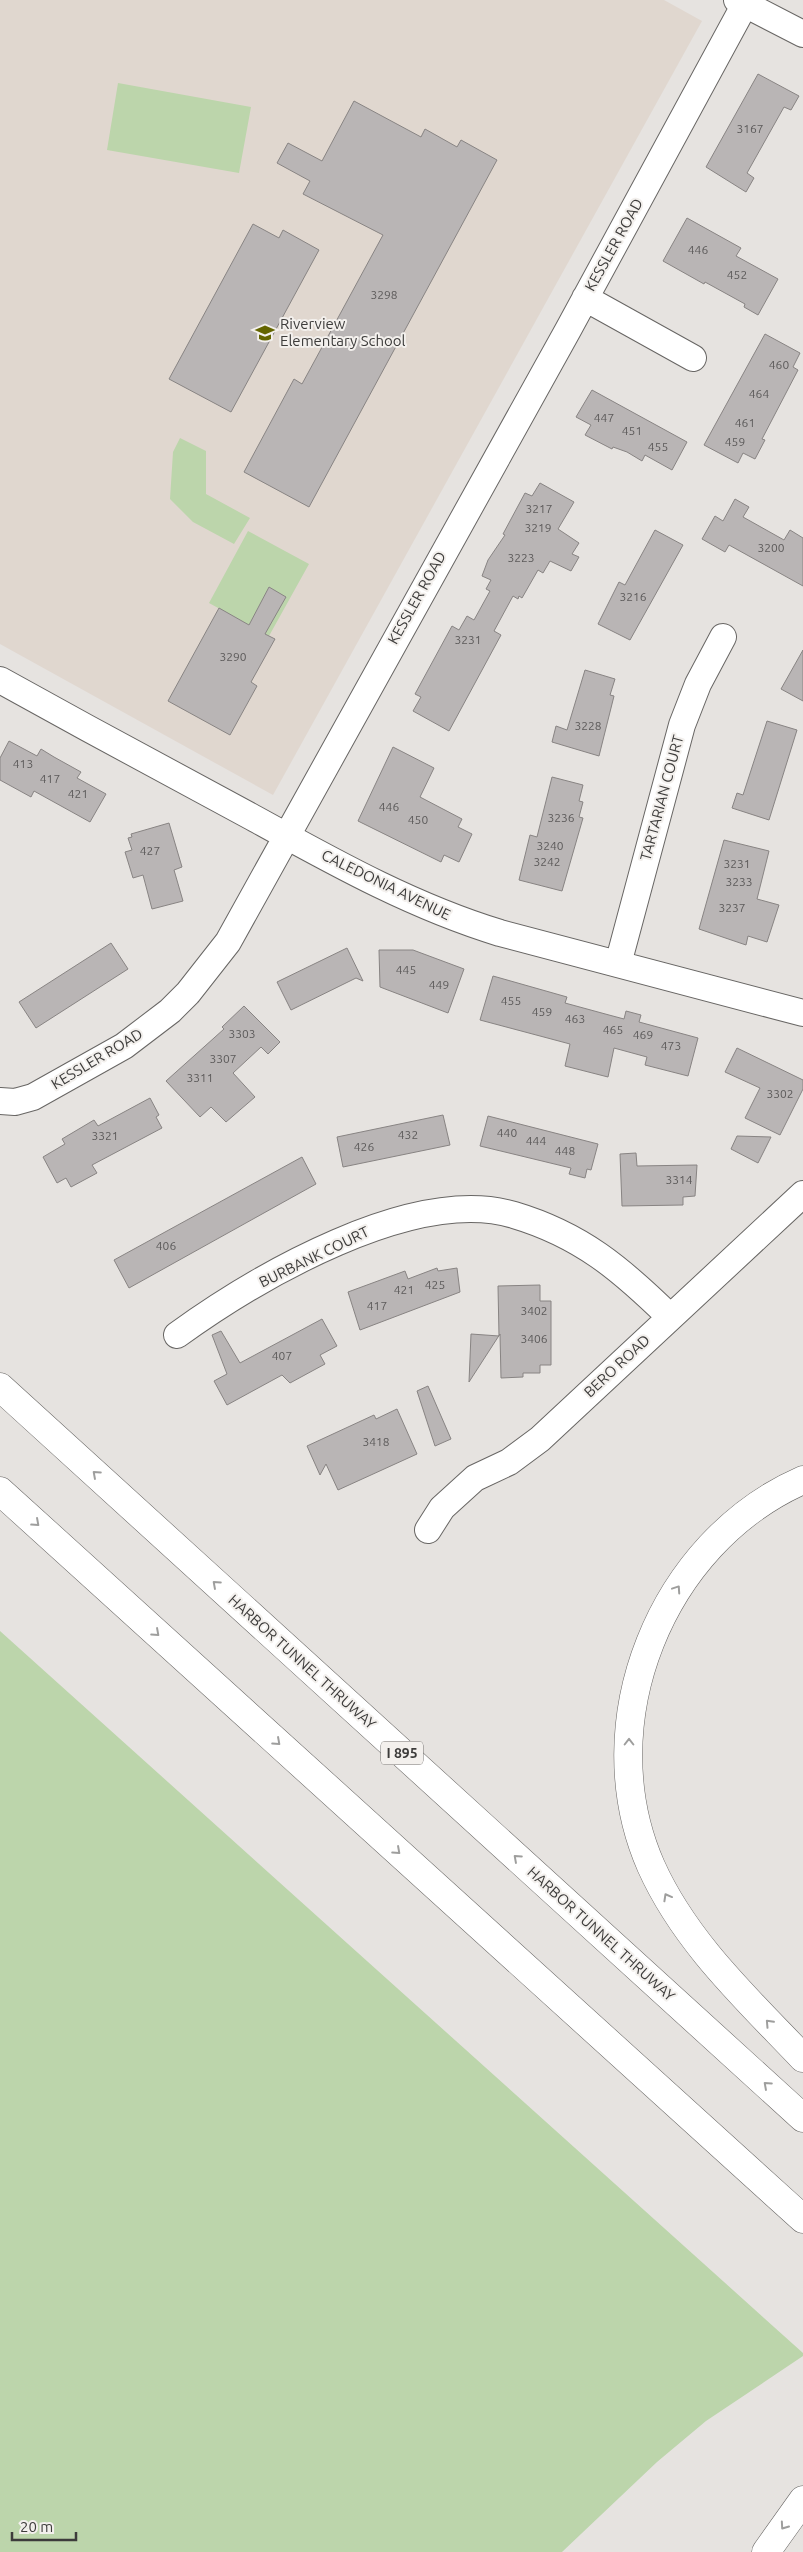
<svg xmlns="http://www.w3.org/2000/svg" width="803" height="2552" font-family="Ubuntu,sans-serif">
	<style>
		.built { fill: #e0d7cf }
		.park { fill: #bcd5ab }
		.building { fill: #b9b5b5; stroke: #888483 }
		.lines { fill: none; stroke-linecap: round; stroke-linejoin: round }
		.minor-casing { stroke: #686664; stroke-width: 28 }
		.highway-casing { stroke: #686664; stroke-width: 29 }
		.minor { stroke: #fff; stroke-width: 26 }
		.highway { stroke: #fff; stroke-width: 28 }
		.oneway { stroke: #9e9e9d }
		.labels { text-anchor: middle; stroke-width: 4; stroke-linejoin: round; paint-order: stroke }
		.number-label { font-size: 12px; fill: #5c5a5a }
		.shield { fill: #f3f0ed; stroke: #747270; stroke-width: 1 }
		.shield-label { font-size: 14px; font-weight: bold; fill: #3d3c3b }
		.street-label { font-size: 15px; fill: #3d3c3b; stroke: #f3f0ed }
		.poi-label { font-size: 15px; fill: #3d3c3b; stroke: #f3f0ed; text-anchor: start }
	</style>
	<rect width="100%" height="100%" fill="#e6e3e0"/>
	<path class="built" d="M 0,0 L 664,0 L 702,21 L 273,795 L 0,644 Z"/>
	<path class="park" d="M 118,83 L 251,107 L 239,173 L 107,150 Z
		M 180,438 L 206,451 L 206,494 L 250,518 L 234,544 L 193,522 L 170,499 L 173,452 Z
		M 248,531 L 309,564 L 269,636 L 209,603 Z
		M 0,1631 L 803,2353 L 803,2356 L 706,2421 L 657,2462 L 562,2552 L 0,2552 Z"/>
	<path class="building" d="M 758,74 L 799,96 L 791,110 L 784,107 L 747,173 L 754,178 L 746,192 L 706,167 Z
		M 354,101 L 421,137 L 425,129 L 457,147 L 461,140 L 497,160 L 309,507 L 244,472 L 294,379 L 302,384 L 383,235 L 303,194 L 310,181 L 277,163 L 288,143 L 322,161 Z
		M 687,218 L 741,248 L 736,256 L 778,279 L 758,315 L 744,307 L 745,304 L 705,282 L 704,284 L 663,261 Z
		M 253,224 L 279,238 L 283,230 L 319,250 L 231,412 L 169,379 Z
		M 765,334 L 800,353 L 793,367 L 798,370 L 762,439 L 765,440 L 755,459 L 743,453 L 738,463 L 704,445 Z
		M 592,390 L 687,442 L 672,470 L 645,455 L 642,461 L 627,452 L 613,447 L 612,449 L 585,435 L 591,425 L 576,417 Z
		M 540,483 L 574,502 L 558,529 L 579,543 L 572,554 L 579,557 L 571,571 L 550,561 L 543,573 L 538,570 L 522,598 L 519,596 L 518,599 L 513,596 L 494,631 L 501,635 L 449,731 L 413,711 L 421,697 L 415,694 L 452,626 L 459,630 L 467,616 L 474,620 L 490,591 L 486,589 L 491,580 L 482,576 L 488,560 L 505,535 L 503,534 L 525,493 L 532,496 Z
		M 735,499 L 749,507 L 743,517 L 784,540 L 790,530 L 803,538 L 803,586 L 729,545 L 725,552 L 702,539 L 715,516 L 723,521 Z
		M 655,530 L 683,545 L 630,640 L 598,624 L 619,582 L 625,585 Z
		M 269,587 L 286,597 L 265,634 L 275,639 L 251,682 L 257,686 L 230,735 L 168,701 L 219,608 L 249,625 Z
		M 803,650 L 803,701 L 781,689 Z
		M 585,670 L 615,679 L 610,695 L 614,696 L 599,756 L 552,742 L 556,726 L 567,730 Z
		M 767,721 L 797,730 L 769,820 L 732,808 L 737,793 L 743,795 Z
		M 9,741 L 37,756 L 41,749 L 54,757 L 81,772 L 77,778 L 106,794 L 90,822 L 34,791 L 31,797 L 0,780 L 0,758 Z
		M 393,747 L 434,768 L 420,797 L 462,819 L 458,827 L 472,834 L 459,862 L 444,855 L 441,862 L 358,821 Z
		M 552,777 L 583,785 L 579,801 L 583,802 L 579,817 L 583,818 L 562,891 L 519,880 L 530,835 L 537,837 Z
		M 169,823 L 182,867 L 174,870 L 183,901 L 152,909 L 143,875 L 133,878 L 125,852 L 132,850 L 128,838 L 132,837 L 131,834 Z
		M 724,840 L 769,851 L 757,899 L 779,905 L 767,942 L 748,936 L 746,945 L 699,929 Z
		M 111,943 L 128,969 L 36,1028 L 19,1002 Z
		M 347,948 L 363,981 L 356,978 L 291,1010 L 277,982 Z
		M 379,950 L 413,950 L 464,969 L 448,1013 L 380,987 Z
		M 493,976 L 567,997 L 565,1003 L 609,1015 L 624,1019 L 626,1011 L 641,1015 L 639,1022 L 698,1038 L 688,1076 L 645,1065 L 647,1057 L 614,1048 L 608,1077 L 565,1066 L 570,1044 L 480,1020 Z
		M 244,1006 L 280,1042 L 268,1054 L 261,1047 L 233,1073 L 255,1097 L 226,1122 L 211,1107 L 200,1117 L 166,1081 L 224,1029 L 222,1027 Z
		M 737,1048 L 803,1080 L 803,1089 L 780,1135 L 745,1118 L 760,1088 L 725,1072 Z
		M 150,1098 L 159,1115 L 156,1117 L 162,1128 L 92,1165 L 97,1173 L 71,1187 L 66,1178 L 57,1183 L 43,1157 L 65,1144 L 62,1139 L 94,1120 L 98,1126 Z
		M 443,1115 L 450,1145 L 343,1167 L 337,1137 Z
		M 488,1116 L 598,1144 L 591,1170 L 587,1169 L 585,1178 L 569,1174 L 571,1168 L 480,1146 Z
		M 737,1136 L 771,1137 L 758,1163 L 731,1149 Z
		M 636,1153 L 637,1166 L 697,1165 L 695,1196 L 683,1197 L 683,1205 L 622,1206 L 620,1154 Z
		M 302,1157 L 316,1184 L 129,1288 L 114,1260 Z
		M 437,1268 L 438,1271 L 457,1268 L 460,1292 L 360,1330 L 348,1292 L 405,1271 L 408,1279 Z
		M 540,1285 L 540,1301 L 551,1301 L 551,1365 L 540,1365 L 540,1373 L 523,1373 L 523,1377 L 501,1378 L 500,1334 L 469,1382 L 471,1334 L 499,1336 L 498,1286 Z
		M 322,1319 L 337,1346 L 320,1355 L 325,1364 L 290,1383 L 282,1375 L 227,1405 L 214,1381 L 227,1374 L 212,1335 L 221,1331 L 240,1363 Z
		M 428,1386 L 451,1439 L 435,1446 L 417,1391 Z
		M 397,1409 L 417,1454 L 338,1490 L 326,1464 L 320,1475 L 307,1446 L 374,1415 L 376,1419 Z"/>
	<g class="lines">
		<g class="minor-casing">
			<path id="minor" d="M 737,0 L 803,34
				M 585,298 L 693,358
				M 0,680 C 83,726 166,771 250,816 C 330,860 411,906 500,933 L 803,1013
				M 618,964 L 682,725 L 698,684 L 723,637
				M 0,1101 L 15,1102 L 33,1097 L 124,1046 L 170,1011 L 188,993 L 228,942 L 568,330 L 745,4
				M 177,1335 C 256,1278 413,1185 514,1215 C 581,1235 621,1269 670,1317
				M 428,1530 L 442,1508 L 475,1478 L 509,1462 L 540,1439 L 803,1194"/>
		</g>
		<g class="highway-casing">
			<path id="highway" d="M 0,1387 L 803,2118
				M 803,1480 C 661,1542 588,1723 651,1866 C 685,1942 747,1999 803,2058
				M 0,1491 L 803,2219
				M 766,2552 L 803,2500"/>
		</g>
		<use href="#minor" class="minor"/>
		<use href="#highway" class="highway"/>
	</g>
	<defs><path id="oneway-chevron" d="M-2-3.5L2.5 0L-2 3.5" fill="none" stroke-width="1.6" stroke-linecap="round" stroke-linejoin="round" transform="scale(1.25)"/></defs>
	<g class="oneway">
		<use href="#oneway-chevron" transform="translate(96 1474) rotate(-138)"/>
		<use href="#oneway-chevron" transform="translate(36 1523) rotate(42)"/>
		<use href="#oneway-chevron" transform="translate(216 1584) rotate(-138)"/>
		<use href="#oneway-chevron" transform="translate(677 1589) rotate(-56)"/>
		<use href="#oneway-chevron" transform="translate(156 1633) rotate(42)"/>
		<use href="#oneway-chevron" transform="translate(277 1742) rotate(42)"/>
		<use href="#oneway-chevron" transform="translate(629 1742) rotate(-90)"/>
		<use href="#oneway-chevron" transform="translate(397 1851) rotate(42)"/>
		<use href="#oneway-chevron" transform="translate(517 1858) rotate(-138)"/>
		<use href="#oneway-chevron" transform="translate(667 1897) rotate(-119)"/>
		<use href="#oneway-chevron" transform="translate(769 2023) rotate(-133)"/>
		<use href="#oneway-chevron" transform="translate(767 2085) rotate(-138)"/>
		<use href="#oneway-chevron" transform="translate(784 2526) rotate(125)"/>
	</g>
	<defs>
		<g id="school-bare" transform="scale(1.5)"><path d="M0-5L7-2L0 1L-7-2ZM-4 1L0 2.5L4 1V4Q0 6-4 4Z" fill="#646500" stroke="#f3f0ed" stroke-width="2.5" paint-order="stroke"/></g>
	</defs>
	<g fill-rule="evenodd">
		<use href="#school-bare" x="265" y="333"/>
	</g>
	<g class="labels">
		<g class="number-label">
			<text x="750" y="133">3167</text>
			<text x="698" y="254">446</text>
			<text x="737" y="279">452</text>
			<text x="384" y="299">3298</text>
			<text x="779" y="369">460</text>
			<text x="759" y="398">464</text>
			<text x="604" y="422">447</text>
			<text x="745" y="427">461</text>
			<text x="632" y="435">451</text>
			<text x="735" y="446">459</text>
			<text x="658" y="451">455</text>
			<text x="539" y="513">3217</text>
			<text x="538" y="532">3219</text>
			<text x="771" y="552">3200</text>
			<text x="521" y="562">3223</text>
			<text x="633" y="601">3216</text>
			<text x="468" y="644">3231</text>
			<text x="233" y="661">3290</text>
			<text x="588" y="730">3228</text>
			<text x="23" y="768">413</text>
			<text x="50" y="783">417</text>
			<text x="78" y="798">421</text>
			<text x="389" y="811">446</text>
			<text x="561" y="822">3236</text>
			<text x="418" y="824">450</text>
			<text x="550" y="850">3240</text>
			<text x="150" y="855">427</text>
			<text x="547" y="866">3242</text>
			<text x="737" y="868">3231</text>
			<text x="739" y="886">3233</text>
			<text x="732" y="912">3237</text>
			<text x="406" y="974">445</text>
			<text x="439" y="989">449</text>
			<text x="511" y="1005">455</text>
			<text x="542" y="1016">459</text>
			<text x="575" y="1023">463</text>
			<text x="613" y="1034">465</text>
			<text x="242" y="1038">3303</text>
			<text x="643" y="1039">469</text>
			<text x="671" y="1050">473</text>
			<text x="223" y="1063">3307</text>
			<text x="200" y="1082">3311</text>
			<text x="780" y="1098">3302</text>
			<text x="507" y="1137">440</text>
			<text x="408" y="1139">432</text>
			<text x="105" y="1140">3321</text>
			<text x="536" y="1145">444</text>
			<text x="364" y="1151">426</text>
			<text x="565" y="1155">448</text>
			<text x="679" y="1184">3314</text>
			<text x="166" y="1250">406</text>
			<text x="435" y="1289">425</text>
			<text x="404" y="1294">421</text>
			<text x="377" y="1310">417</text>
			<text x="534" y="1315">3402</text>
			<text x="534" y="1343">3406</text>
			<text x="282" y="1360">407</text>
			<text x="376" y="1446">3418</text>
		</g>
		<rect class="shield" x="381" y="1741.5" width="42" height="23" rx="4"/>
		<g class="shield-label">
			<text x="402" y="1758">I 895</text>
		</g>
		<g class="street-label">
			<text transform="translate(614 245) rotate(-61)" y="5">KESSLER ROAD</text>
			<text transform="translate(417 598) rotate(-61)" y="5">KESSLER ROAD</text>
			<text transform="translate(662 798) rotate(-75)" y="5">TARTARIAN COURT</text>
			<text transform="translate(386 885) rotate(26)" y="5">CALEDONIA AVENUE</text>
			<text transform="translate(97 1059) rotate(-31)" y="5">KESSLER ROAD</text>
			<text transform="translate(314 1257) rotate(-26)" y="5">BURBANK COURT</text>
			<text transform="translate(617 1366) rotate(-43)" y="5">BERO ROAD</text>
			<text transform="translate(302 1662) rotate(42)" y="5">HARBOR TUNNEL THRUWAY</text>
			<text transform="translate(601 1934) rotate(42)" y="5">HARBOR TUNNEL THRUWAY</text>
		</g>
		<g class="poi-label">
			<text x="280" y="329">Riverview<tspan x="280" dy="17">Elementary School</tspan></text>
		</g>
	</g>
	<path d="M12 2532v8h64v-8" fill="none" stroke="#3d3c3b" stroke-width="2.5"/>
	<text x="20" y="2532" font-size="15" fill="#3d3c3b" stroke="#f3f0ed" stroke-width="4" paint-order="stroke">20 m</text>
</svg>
